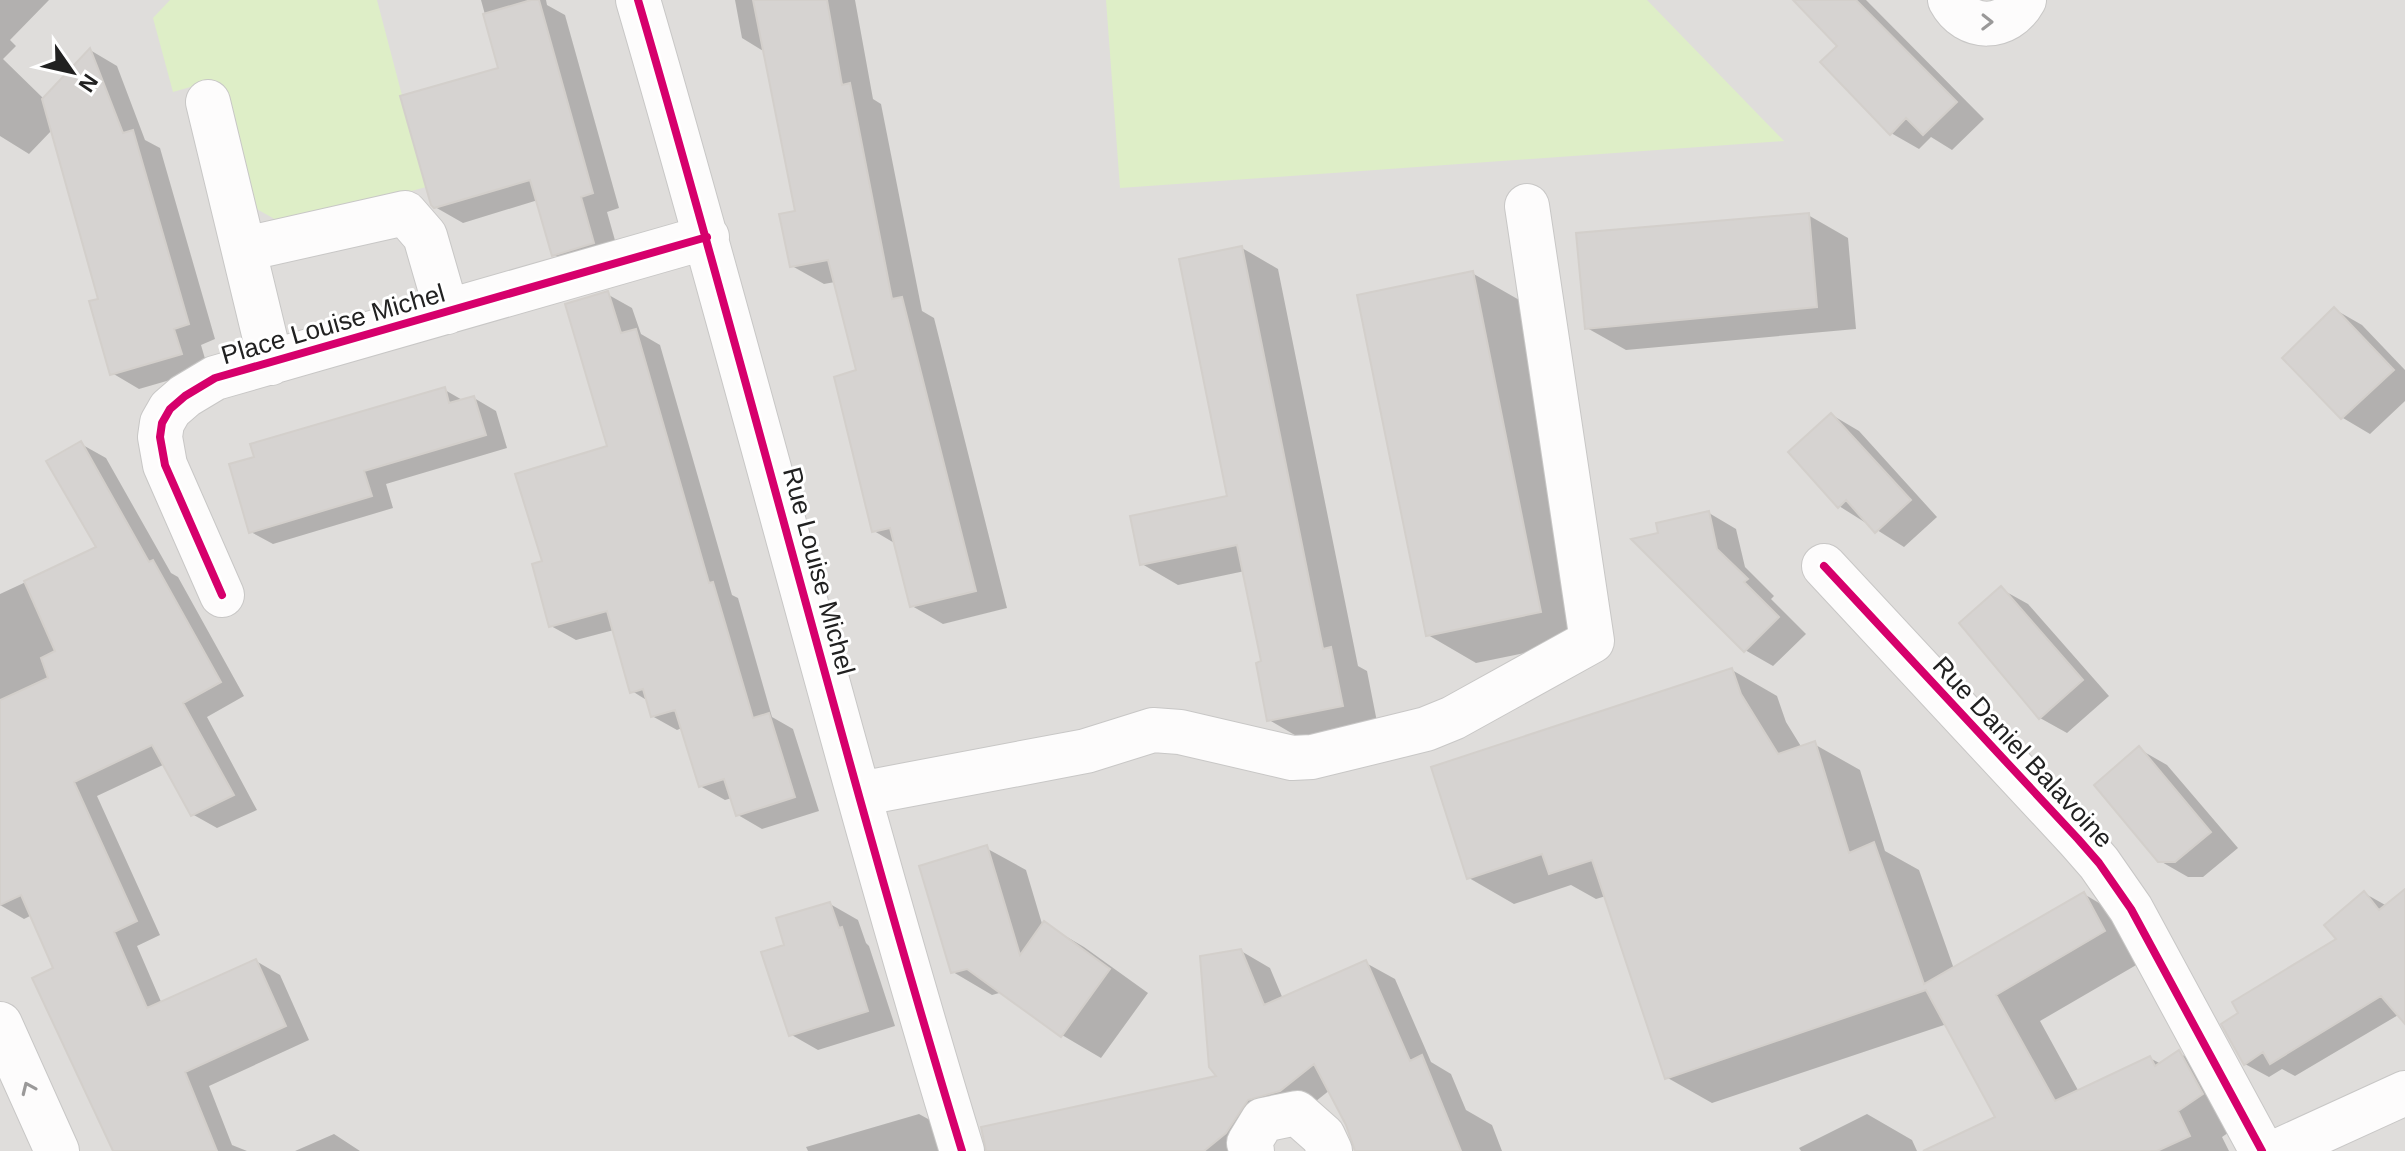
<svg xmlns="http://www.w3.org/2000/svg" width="2405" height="1151" font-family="Arial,sans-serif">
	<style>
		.residential { fill: #dfdddb }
		.grass { fill: #deeec7 }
		.shadow { fill: #0003 }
		.building { fill: #d6d3d1; stroke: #d3cfcb; stroke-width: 2 }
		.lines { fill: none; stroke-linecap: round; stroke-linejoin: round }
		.minor-casing { stroke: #c8c7c6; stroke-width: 46 }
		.minor { stroke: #fdfcfc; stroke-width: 44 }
		.cycleway-casing { stroke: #fff; stroke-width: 13 }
		.cycleway { stroke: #d6006c; stroke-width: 8 }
		.oneway { stroke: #9a9999 }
		.labels { text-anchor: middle; stroke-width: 6; stroke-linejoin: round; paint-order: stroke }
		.street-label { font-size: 26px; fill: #212121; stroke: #fff }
	</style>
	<rect width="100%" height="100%" fill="#f0edea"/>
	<path class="residential" d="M 0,0 L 2405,0 L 2405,1151 L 0,1151 Z"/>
	<path class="grass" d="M 170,0 L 377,0 L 426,187 L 287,226 L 253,207 L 215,80 L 173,92 L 153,18 Z
		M 1106,0 L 1647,0 L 1784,141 L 1120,188 Z"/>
	<path class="shadow" d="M 0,0 L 49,0 L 10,40 L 16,46 L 3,59 L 44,99 L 90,50 L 117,66 L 145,140 L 160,148 L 215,339 L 201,345 L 208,369 L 139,389 L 112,373 L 100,300 L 52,130 L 29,154 L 0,136 Z
		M 481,0 L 546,0 L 547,5 L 565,15 L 619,208 L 607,212 L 620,258 L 580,270 L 553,254 L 538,200 L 463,223 L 435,207 L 500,69 Z
		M 735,0 L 855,0 L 873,99 L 881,104 L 922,311 L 934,318 L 1007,608 L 943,624 L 912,606 L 896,544 L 874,531 L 858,372 L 835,282 L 824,284 L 792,266 L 798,213 L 765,52 L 742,38 Z
		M 1796,0 L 1866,0 L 1984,119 L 1952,150 L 1931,137 L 1919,149 L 1891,133 L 1840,46 Z
		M 1808,215 L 1848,238 L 1856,329 L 1626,350 L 1587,328 Z
		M 1242,248 L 1278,269 L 1358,666 L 1367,671 L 1378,727 L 1305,741 L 1269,720 L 1263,663 L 1245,571 L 1178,585 L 1142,564 L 1230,498 Z
		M 1472,273 L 1521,301 L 1589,640 L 1476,663 L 1428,635 Z
		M 607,294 L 632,308 L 641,334 L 660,345 L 732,595 L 738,598 L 772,717 L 793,729 L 819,811 L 762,829 L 738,815 L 732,798 L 725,800 L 700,786 L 682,728 L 677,730 L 652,716 L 648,701 L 632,691 L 614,630 L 576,640 L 551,626 L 544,562 L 610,447 Z
		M 2334,309 L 2362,325 L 2405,370 L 2405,401 L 2370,434 L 2343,418 L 2285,358 Z
		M 445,390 L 464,401 L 474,398 L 496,411 L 507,448 L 386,484 L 393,508 L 273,544 L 251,532 Z
		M 1832,415 L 1859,431 L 1937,517 L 1904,547 L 1839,506 Z
		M 81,444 L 106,458 L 171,573 L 178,577 L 244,696 L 207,717 L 257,810 L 217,828 L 192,814 L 165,764 L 97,796 L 160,935 L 137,946 L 162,1004 L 256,961 L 280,975 L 309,1040 L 209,1086 L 232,1145 L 247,1151 L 114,1151 L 55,969 L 32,915 L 24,919 L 0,905 L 0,594 L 99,548 Z
		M 1709,513 L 1736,529 L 1745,567 L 1774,596 L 1771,599 L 1806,634 L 1773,666 L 1745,650 L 1661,534 Z
		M 2001,589 L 2028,604 L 2109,696 L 2067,733 L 2040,718 Z
		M 1732,670 L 1777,696 L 1786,722 L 1802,748 L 1814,744 L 1860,770 L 1885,851 L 1919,870 L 1954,969 L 2084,894 L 2129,921 L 2150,957 L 2040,1021 L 2079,1092 L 2150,1058 L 2161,1064 L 2179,1053 L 2225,1079 L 2247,1120 L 2222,1137 L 2229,1151 L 1929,1151 L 1997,1118 L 1947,1024 L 1712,1103 L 1666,1077 L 1606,896 L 1596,899 L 1571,885 L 1514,904 L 1469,878 Z
		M 2139,749 L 2167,765 L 2238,848 L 2203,877 L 2188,877 L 2160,861 Z
		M 986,848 L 1026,870 L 1043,927 L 1045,924 L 1084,947 L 1148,993 L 1101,1058 L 1062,1035 L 1003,992 L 992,995 L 953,972 Z
		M 2405,891 L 2405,1011 L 2295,1076 L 2282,1069 L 2269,1077 L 2245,1064 L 2339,939 L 2364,893 L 2387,906 Z
		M 830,904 L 858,920 L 866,943 L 869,946 L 895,1026 L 818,1050 L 790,1034 L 787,946 Z
		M 1241,951 L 1270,968 L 1283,999 L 1366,963 L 1395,979 L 1431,1062 L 1451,1074 L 1466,1110 L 1492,1125 L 1502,1151 L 1357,1151 L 1355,1140 L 1330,1090 L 1253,1151 L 987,1151 L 1220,1077 Z
		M 919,1114 L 948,1130 L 954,1151 L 808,1151 L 806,1147 Z
		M 1867,1114 L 1912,1140 L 1917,1151 L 1801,1151 L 1799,1148 Z
		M 334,1134 L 360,1151 L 295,1151 Z"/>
	<path class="building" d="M 531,0 L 539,0 L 593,193 L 581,197 L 594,243 L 552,256 L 530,180 L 434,208 L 431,205 L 400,96 L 498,68 L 483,14 Z
		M 753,0 L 827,0 L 842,85 L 850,83 L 892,299 L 902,297 L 976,591 L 910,607 L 890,528 L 872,532 L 834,377 L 856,370 L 828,260 L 790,267 L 779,214 L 795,211 Z
		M 1793,0 L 1856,0 L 1957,102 L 1923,135 L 1906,118 L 1890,135 L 1820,62 L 1837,46 Z
		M 90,48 L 123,133 L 133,130 L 189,324 L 174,329 L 182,354 L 110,375 L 89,301 L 98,299 L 42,99 Z
		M 1809,213 L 1817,307 L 1585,329 L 1576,233 Z
		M 1242,246 L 1323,649 L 1331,647 L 1343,706 L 1267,721 L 1256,663 L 1261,661 L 1237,545 L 1140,565 L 1130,516 L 1227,496 L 1179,259 Z
		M 1473,271 L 1541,612 L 1426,636 L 1357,295 Z
		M 608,291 L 621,333 L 636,329 L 709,583 L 713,582 L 753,718 L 769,713 L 795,797 L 736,816 L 724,779 L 699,787 L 675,710 L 651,717 L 643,689 L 630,693 L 607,611 L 549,627 L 532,564 L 542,561 L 515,474 L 607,446 L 565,304 Z
		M 2334,307 L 2394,370 L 2341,419 L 2282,358 Z
		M 445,387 L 449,403 L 474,396 L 486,435 L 364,471 L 372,496 L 249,533 L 229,464 L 254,457 L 250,444 Z
		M 1831,413 L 1911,500 L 1875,533 L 1846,500 L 1838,508 L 1788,452 Z
		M 81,441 L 149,562 L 153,560 L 221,682 L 183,703 L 234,795 L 191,816 L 152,745 L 74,782 L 137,921 L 114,932 L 147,1008 L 256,959 L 286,1026 L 185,1072 L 217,1151 L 113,1151 L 32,978 L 53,968 L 21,895 L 0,905 L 0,700 L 48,678 L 41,658 L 55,651 L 24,581 L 96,547 L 46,461 Z
		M 1709,511 L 1717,549 L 1748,579 L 1744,582 L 1779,617 L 1744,652 L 1631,539 L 1658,533 L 1656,523 Z
		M 2001,586 L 2083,680 L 2039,719 L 1959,623 Z
		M 1732,668 L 1741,694 L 1778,754 L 1815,741 L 1849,853 L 1874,842 L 1924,984 L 2084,892 L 2105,931 L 1996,995 L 2055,1101 L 2150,1056 L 2155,1066 L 2179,1050 L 2203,1094 L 2178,1111 L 2190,1136 L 2157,1151 L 1923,1151 L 1995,1117 L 1926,990 L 1665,1079 L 1592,860 L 1549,874 L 1542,854 L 1467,879 L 1431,767 Z
		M 2139,746 L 2211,832 L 2175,862 L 2158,862 L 2094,785 Z
		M 987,845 L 1020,955 L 1044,921 L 1110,969 L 1061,1037 L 967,969 L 951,973 L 919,866 Z
		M 2405,889 L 2405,1024 L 2381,996 L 2270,1064 L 2263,1052 L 2244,1065 L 2221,1024 L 2238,1013 L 2232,1002 L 2336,939 L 2324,925 L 2364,891 L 2379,910 Z
		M 830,902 L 839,928 L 842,927 L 868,1011 L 789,1036 L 761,952 L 784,945 L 776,918 Z
		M 1241,949 L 1264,1005 L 1366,960 L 1410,1061 L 1422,1055 L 1461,1151 L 1355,1151 L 1346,1125 L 1314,1064 L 1280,1091 L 1248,1100 L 1226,1133 L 1204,1151 L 986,1151 L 981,1127 L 1216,1076 L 1209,1067 L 1200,956 Z"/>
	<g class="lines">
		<g class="minor-casing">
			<path id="minor" d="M 638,0 C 750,383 846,770 962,1151
				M 1950,0 C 1967,32 2007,31 2024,0
				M 208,102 L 271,363
				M 245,249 L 405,213 L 425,236 L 447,312
				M 1824,566 L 2078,839 L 2099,863 L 2131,909 L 2262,1151
				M 222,595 L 165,465 L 160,437 L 162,423 L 170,409 L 185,396 L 215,378 L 707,237
				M 859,794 L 1086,751 L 1153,730 L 1180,732 L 1292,758 L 1312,757 L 1426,729 L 1453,718 L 1592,641 L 1527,206
				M 0,1024 L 57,1151
				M 1252,1151 L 1249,1143 L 1263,1120 L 1297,1113 L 1323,1136 L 1330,1151
				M 2278,1151 L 2405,1093"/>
		</g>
		<use href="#minor" class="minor"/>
		<g class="cycleway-casing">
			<path id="cycleway" d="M 638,0 C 750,383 846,770 962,1151
				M 1824,566 L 2078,839 L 2099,863 L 2131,909 L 2262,1151
				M 222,595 L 165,465 L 160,437 L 162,423 L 170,409 L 185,396 L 215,378 L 707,237"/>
		</g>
		<use href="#cycleway" class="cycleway"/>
	</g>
	<defs><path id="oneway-chevron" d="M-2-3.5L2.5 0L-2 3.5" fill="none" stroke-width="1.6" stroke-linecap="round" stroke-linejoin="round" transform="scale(2)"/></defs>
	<g class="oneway">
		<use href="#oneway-chevron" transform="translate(1987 22) rotate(1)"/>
		<use href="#oneway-chevron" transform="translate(28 1088) rotate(-114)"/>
	</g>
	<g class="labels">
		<g class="street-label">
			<text transform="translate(333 324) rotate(-16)" y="9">Place Louise Michel</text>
			<text transform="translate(819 571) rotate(75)" y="9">Rue Louise Michel</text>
			<text transform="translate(2023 752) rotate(47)" y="9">Rue Daniel Balavoine</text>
		</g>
	</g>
	<g transform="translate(72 72) rotate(124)" stroke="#ffffff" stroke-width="6" paint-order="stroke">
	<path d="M0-6L14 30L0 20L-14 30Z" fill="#212121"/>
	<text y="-12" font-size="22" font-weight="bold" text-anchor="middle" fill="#212121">N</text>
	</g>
</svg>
